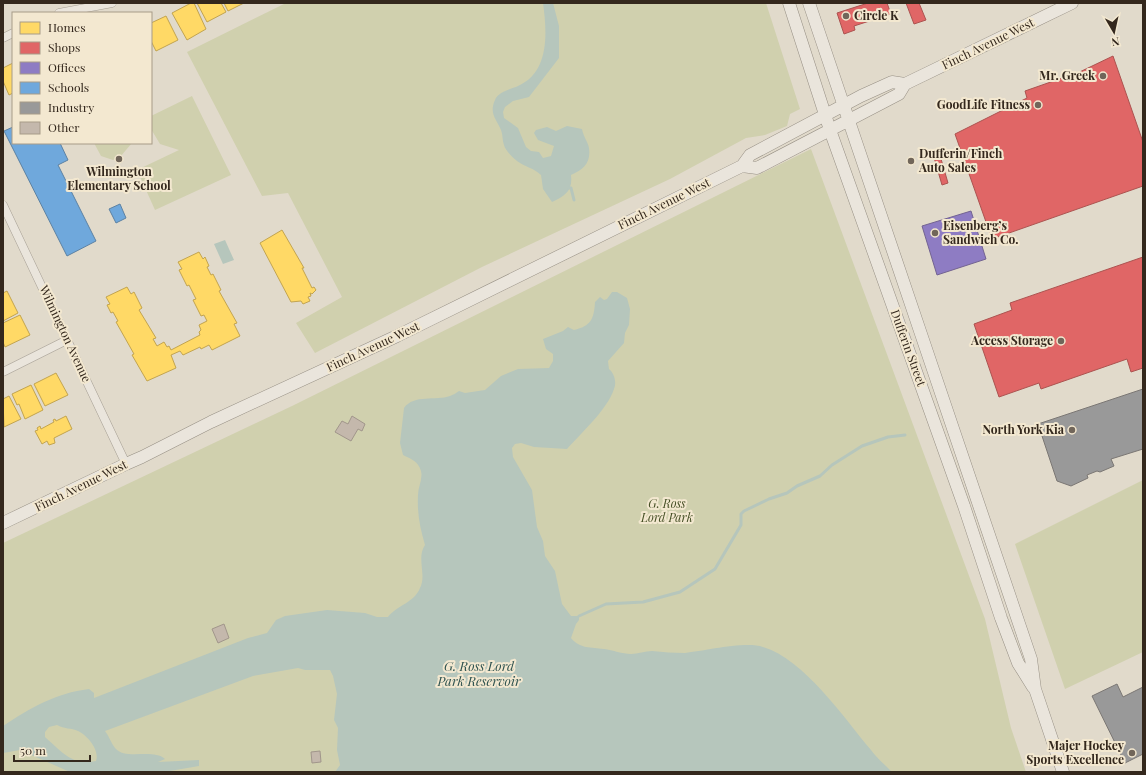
<svg xmlns="http://www.w3.org/2000/svg" width="1146" height="775" font-family="'Playfair Display',serif">
	<style>
		.green { fill: #d0d0ae }
		.water { fill: #b6c6bc; fill-rule: evenodd }
		.homes { fill: #ffd966; stroke: #c2a450 }
		.shops { fill: #e06666; stroke: #ac5350 }
		.offices { fill: #8e7cc3; stroke: #736391 }
		.schools { fill: #6fa8dc; stroke: #5d82a3 }
		.industry { fill: #999; stroke: #7b7774 }
		.lines { fill: none; stroke-linecap: round; stroke-linejoin: round }
		.stream { stroke: #b6c6bc; stroke-width: 3 }
		.building { fill: #c4b8ac; stroke: #a1968b }
		.minor-casing { stroke: #a69f94; stroke-width: 9 }
		.secondary-casing { stroke: #968f84; stroke-width: 13 }
		.minor { stroke: #eae5dc; stroke-width: 8 }
		.secondary { stroke: #eae5dc; stroke-width: 12 }
		.poi-dot { fill: #71665a; stroke: #f3e8d0; stroke-width: 1.5 }
		.labels { text-anchor: middle; stroke-width: 4; stroke-linejoin: round; paint-order: stroke }
		.poi-label { font-size: 12px; font-weight: bold; fill: #34281d; stroke: #f3e8d0; text-anchor: end }
		.street-label { font-size: 12px; fill: #34281d; stroke: #f3e8d0 }
		.park-label { font-size: 12px; font-style: italic; fill: #454f25; stroke: #f3e8d0 }
		.water-label { font-size: 13px; font-style: italic; fill: #2e524f; stroke: #f3e8d0 }
	</style>
	<rect width="100%" height="100%" fill="#e1dacb"/>
	<path class="green" d="M 286,3 L 766,3 L 800,109 L 790,114 L 787,126 L 765,135 L 746,138 L 670,179 L 482,267 L 315,353 L 296,323 L 342,297 L 288,193 L 262,196 L 187,52 Z
		M 192,96 L 231,175 L 155,210 L 137,170 L 179,150 L 160,144 L 151,129 L 151,116 Z
		M 94,143 L 132,143 L 120,157 L 113,160 L 101,156 Z
		M 811,149 L 985,619 L 1011,728 L 1026,772 L 3,772 L 3,543 L 292,406 Z
		M 1143,480 L 1143,652 L 1065,689 L 1015,544 Z"/>
	<path class="water" d="M 543,3 L 553,3 L 559,26 L 559,58 L 529,97 L 513,101 L 505,107 L 503,112 L 504,118 L 518,128 L 526,147 L 531,151 L 539,152 L 543,158 L 551,156 L 554,146 L 538,140 L 534,133 L 536,130 L 547,127 L 556,131 L 567,126 L 582,129 C 583,136 588,142 589,148 C 591,163 584,169 571,175 C 573,191 565,196 552,202 L 543,189 L 541,175 C 534,168 525,167 517,161 C 513,158 505,150 504,145 C 502,140 503,135 501,130 C 496,119 489,113 495,100 C 498,92 511,89 518,86 C 550,72 547,32 543,3 Z
		M 225,240 L 234,260 L 223,264 L 214,244 Z
		M 612,292 L 617,292 L 627,298 L 630,309 L 629,325 L 625,333 L 624,343 L 608,361 L 609,369 C 614,373 617,382 614,389 C 607,410 582,432 567,449 L 534,447 L 521,443 L 515,444 L 512,448 L 513,457 L 532,490 L 537,527 L 543,541 L 545,556 L 555,571 L 562,604 L 571,616 L 579,616 L 579,620 L 576,624 L 571,638 C 580,649 591,647 604,649 C 613,650 622,654 631,654 C 638,654 645,651 652,651 C 663,652 674,653 685,653 C 705,651 745,641 763,647 C 804,659 844,718 871,750 C 877,758 885,765 892,772 L 335,772 L 340,765 L 337,750 L 338,728 L 334,720 L 337,694 L 333,676 L 330,670 L 305,670 L 298,668 L 253,676 L 105,731 C 109,736 111,743 115,748 C 126,761 152,748 165,759 L 158,762 L 199,760 L 199,766 L 164,772 L 70,772 L 20,750 L 3,753 L 3,726 C 30,708 56,693 89,689 L 94,693 L 94,698 L 248,638 L 267,633 L 276,620 L 285,616 L 327,610 L 365,613 L 377,617 L 388,617 C 397,605 414,603 420,588 C 427,575 416,558 425,545 C 420,528 417,513 418,495 C 418,487 423,479 421,471 C 418,461 411,459 403,455 L 400,443 L 404,408 C 414,394 436,401 450,396 C 453,395 456,393 459,391 L 465,393 L 485,390 L 501,376 L 518,369 L 549,368 L 553,361 L 553,354 L 546,349 L 543,339 L 563,331 L 568,327 L 574,330 C 591,326 594,319 595,302 L 600,297 L 604,300 L 607,299 ZM 57,725 C 64,729 71,728 78,731 C 87,735 100,750 96,761 C 72,766 62,752 45,737 L 45,732 L 49,727 Z"/>
	<path class="homes" d="M 191,3 L 194,3 L 206,29 L 187,40 L 172,13 Z
		M 197,3 L 221,3 L 226,12 L 207,22 Z
		M 224,3 L 244,3 L 228,11 Z
		M 166,16 L 178,40 L 156,51 L 151,41 L 151,23 Z
		M 13,63 L 13,93 L 9,95 L 3,81 L 3,68 Z
		M 282,230 L 304,268 L 302,268 L 312,288 L 314,287 L 316,290 L 312,294 L 310,293 L 311,296 L 308,297 L 310,301 L 303,304 L 301,301 L 291,302 L 260,243 Z
		M 199,252 L 203,259 L 205,257 L 209,266 L 207,267 L 211,275 L 213,274 L 221,290 L 219,291 L 237,323 L 234,324 L 240,336 L 212,350 L 209,345 L 201,349 L 200,347 L 183,355 L 180,351 L 171,355 L 176,368 L 147,381 L 132,355 L 134,354 L 116,322 L 118,321 L 113,312 L 111,313 L 107,305 L 110,304 L 106,297 L 127,287 L 131,294 L 134,292 L 142,308 L 139,310 L 156,338 L 153,339 L 157,346 L 164,342 L 167,347 L 169,346 L 171,350 L 200,335 L 199,332 L 201,330 L 199,325 L 207,321 L 204,315 L 201,316 L 193,300 L 196,299 L 189,285 L 187,286 L 179,270 L 182,269 L 178,262 Z
		M 7,291 L 18,313 L 3,321 L 3,293 Z
		M 20,315 L 30,335 L 5,347 L 3,342 L 3,323 Z
		M 56,373 L 68,395 L 45,406 L 34,384 Z
		M 31,385 L 43,410 L 25,419 L 19,404 L 17,405 L 12,394 Z
		M 9,396 L 21,419 L 4,427 L 3,399 Z
		M 66,416 L 72,429 L 54,438 L 55,443 L 49,445 L 47,441 L 42,444 L 35,431 L 38,430 L 37,428 L 40,426 L 41,429 L 54,422 L 53,420 L 55,419 L 56,421 Z"/>
	<path class="shops" d="M 868,3 L 887,3 L 891,14 L 854,26 L 855,30 L 844,34 L 837,13 Z
		M 906,3 L 919,3 L 926,20 L 914,24 Z
		M 1113,56 L 1143,142 L 1143,186 L 992,239 L 955,134 L 1027,98 L 1025,91 L 1065,77 L 1065,79 Z
		M 939,152 L 948,183 L 942,185 L 933,154 Z
		M 1143,257 L 1143,368 L 1131,372 L 1127,359 L 1041,389 L 1039,383 L 999,397 L 974,324 L 1012,310 L 1010,303 Z"/>
	<path class="offices" d="M 971,211 L 986,259 L 937,275 L 922,226 Z"/>
	<path class="schools" d="M 13,127 L 13,143 L 60,143 L 68,160 L 58,165 L 96,241 L 67,256 L 4,131 Z
		M 120,204 L 126,218 L 116,223 L 109,209 Z"/>
	<path class="industry" d="M 1143,389 L 1143,449 L 1111,459 L 1114,466 L 1100,472 L 1097,471 L 1087,475 L 1088,478 L 1071,486 L 1057,481 L 1038,424 Z
		M 1117,684 L 1123,697 L 1143,687 L 1143,754 L 1125,763 L 1092,696 Z"/>
	<g class="lines">
		<path class="stream" d="M 569,188 L 571,188 L 574,200
			M 579,616 L 606,604 L 643,602 L 680,592 L 715,569 L 741,525 L 741,514 L 744,511 L 769,499 L 787,493 L 797,486 L 820,476 L 832,465 L 862,446 L 888,437 L 905,435"/>
	</g>
	<path class="building" d="M 352,416 L 365,424 L 362,431 L 358,429 L 351,441 L 335,432 L 342,421 L 348,424 Z
		M 224,624 L 229,638 L 218,643 L 212,629 Z
		M 320,751 L 321,762 L 312,763 L 311,752 Z"/>
	<g class="lines">
		<g class="minor-casing">
			<path id="minor" d="M 59,13 L 112,3
				M 3,38 L 13,33
				M 3,205 L 126,464
				M 3,372 L 67,340"/>
		</g>
		<g class="secondary-casing">
			<path id="secondary" d="M 789,3 L 830,130 L 964,506 L 1001,618 L 1018,663 L 1033,687
				M 809,3 C 882,222 958,440 1031,659 L 1035,689 L 1063,772
				M 742,166 L 757,168 L 899,94 L 905,84
				M 3,523 L 126,464 L 142,457 L 211,422 L 397,336 L 742,166 L 750,155 L 861,96 L 892,82 L 905,84 L 1072,3"/>
		</g>
		<use href="#minor" class="minor"/>
		<use href="#secondary" class="secondary"/>
	</g>
	<g class="poi-dot">
		<circle cx="846" cy="16" r="4"/>
		<circle cx="1103" cy="76" r="4"/>
		<circle cx="1038" cy="105" r="4"/>
		<circle cx="119" cy="159" r="4"/>
		<circle cx="911" cy="161" r="4"/>
		<circle cx="935" cy="233" r="4"/>
		<circle cx="1061" cy="341" r="4"/>
		<circle cx="1072" cy="430" r="4"/>
		<circle cx="1132" cy="753" r="4"/>
	</g>
	<g class="labels">
		<g class="poi-label">
			<text x="854" y="20" text-anchor="start">Circle K</text>
			<text x="1095" y="80">Mr. Greek</text>
			<text x="1030" y="109">GoodLife Fitness</text>
			<text x="919" y="158" text-anchor="start">Dufferin/Finch<tspan x="919" dy="14">Auto Sales</tspan></text>
			<text x="119" y="176" text-anchor="middle">Wilmington<tspan x="119" dy="14">Elementary School</tspan></text>
			<text x="943" y="230" text-anchor="start">Eisenberg’s<tspan x="943" dy="14">Sandwich Co.</tspan></text>
			<text x="1053" y="345">Access Storage</text>
			<text x="1064" y="434">North York Kia</text>
			<text x="1124" y="750">Majer Hockey<tspan x="1124" dy="14">Sports Excellence</tspan></text>
		</g>
		<g class="street-label">
			<text transform="translate(988 44) rotate(-26)" y="4">Finch Avenue West</text>
			<text transform="translate(664 204) rotate(-26)" y="4">Finch Avenue West</text>
			<text transform="translate(65 334) rotate(65)" y="4">Wilmington Avenue</text>
			<text transform="translate(373 347) rotate(-25)" y="4">Finch Avenue West</text>
			<text transform="translate(908 348) rotate(70)" y="4">Dufferin Street</text>
			<text transform="translate(81 486) rotate(-26)" y="4">Finch Avenue West</text>
		</g>
		<g class="park-label">
			<text x="667" y="508">G. Ross<tspan x="667" dy="14">Lord Park</tspan></text>
		</g>
		<g class="water-label">
			<text x="479" y="671">G. Ross Lord<tspan x="479" dy="15">Park Reservoir</tspan></text>
		</g>
	</g>
	<rect width="1146" height="775" fill="none" stroke="#34281d" stroke-width="8"/>
	<rect x="12" y="12" width="140" height="132" fill="#f3e8d0" stroke="#a79b88"/>
	<rect x="20" y="22" width="20" height="12" fill="#ffd966" stroke="#a79b88"/>
	<text x="48" y="32" font-size="12" fill="#34281d">Homes</text>
	<rect x="20" y="42" width="20" height="12" fill="#e06666" stroke="#a79b88"/>
	<text x="48" y="52" font-size="12" fill="#34281d">Shops</text>
	<rect x="20" y="62" width="20" height="12" fill="#8e7cc3" stroke="#a79b88"/>
	<text x="48" y="72" font-size="12" fill="#34281d">Offices</text>
	<rect x="20" y="82" width="20" height="12" fill="#6fa8dc" stroke="#a79b88"/>
	<text x="48" y="92" font-size="12" fill="#34281d">Schools</text>
	<rect x="20" y="102" width="20" height="12" fill="#999999" stroke="#a79b88"/>
	<text x="48" y="112" font-size="12" fill="#34281d">Industry</text>
	<rect x="20" y="122" width="20" height="12" fill="#c4b8ac" stroke="#a79b88"/>
	<text x="48" y="132" font-size="12" fill="#34281d">Other</text>
	<g transform="translate(1114 32) rotate(171)" stroke="#f3e8d0" stroke-width="3" paint-order="stroke">
	<path d="M0-3L7 15L0 10L-7 15Z" fill="#34281d"/>
	<text y="-6" font-size="11" font-weight="bold" text-anchor="middle" fill="#34281d">N</text>
	</g>
	<path d="M14 755v6h76v-6" fill="none" stroke="#34281d" stroke-width="2"/>
	<text x="20" y="755" font-size="12" fill="#34281d" stroke="#f3e8d0" stroke-width="3" paint-order="stroke">50 m</text>
</svg>
